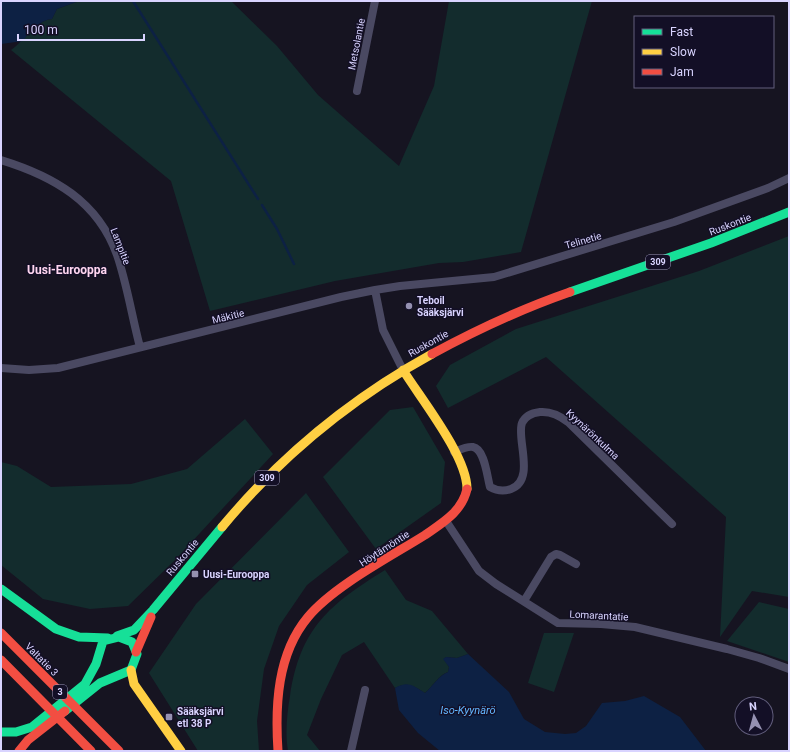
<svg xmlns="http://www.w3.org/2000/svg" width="790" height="752" font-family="Roboto,sans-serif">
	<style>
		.green { fill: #132c2d }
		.water { fill: #0d2144 }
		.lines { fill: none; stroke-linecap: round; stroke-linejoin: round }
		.stream { stroke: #0d2144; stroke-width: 2.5 }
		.street { stroke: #4a4962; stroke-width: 8 }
		.fast { stroke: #16e098; stroke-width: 9 }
		.slow { stroke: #ffcf43; stroke-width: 9 }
		.jam { stroke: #f24e42; stroke-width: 9 }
		.poi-dot { fill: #9591b1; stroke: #130f26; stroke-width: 1.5 }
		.labels { text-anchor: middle; stroke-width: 3; stroke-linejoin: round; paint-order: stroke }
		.shield { fill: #130f26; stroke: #9e99be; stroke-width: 1 }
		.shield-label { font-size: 9px; font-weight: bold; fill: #d9d4ff }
		.street-label { font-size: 10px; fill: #d9d4ff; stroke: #130f26 }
		.poi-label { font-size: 10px; font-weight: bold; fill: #d9d4ff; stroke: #130f26; text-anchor: start }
		.water-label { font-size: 11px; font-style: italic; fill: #62b6ff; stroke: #130f26 }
		.quarter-label { font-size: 12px; font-weight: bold; fill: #ffd6f0; stroke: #130f26 }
	</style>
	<rect width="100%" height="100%" fill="#161421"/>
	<path class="green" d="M 79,1 L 231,1 L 277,46 L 318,95 L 399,166 L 434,86 L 449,1 L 592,1 L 521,252 L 463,262 L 439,263 L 335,281 L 210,311 L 171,181 L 11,50 C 24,41 36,20 52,19 L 57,9 Z
		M 789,236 L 789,597 L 752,591 L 720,637 L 726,517 L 546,357 L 448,408 L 436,386 L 450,365 L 516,329 L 699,271 Z
		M 413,407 L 445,462 L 441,503 L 376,549 L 323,477 L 390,410 Z
		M 245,419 L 273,454 L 175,560 L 128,606 L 90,609 L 43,599 L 1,565 L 1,462 L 17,466 L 51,487 L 131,484 L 187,469 Z
		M 306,493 L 349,552 L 307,585 L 279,626 L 264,669 L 257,721 L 259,751 L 198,751 L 149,673 L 196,604 Z
		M 385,570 L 406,600 L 432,611 L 468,654 L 457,658 L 446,657 L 444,659 L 449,667 L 448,672 C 439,675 433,686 425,693 C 414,686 408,681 395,688 L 364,642 L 342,655 L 321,699 L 307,735 L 320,751 L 288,751 C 285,734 287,713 290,696 C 300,628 330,604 385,570 Z
		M 759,602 L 789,609 L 789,662 L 727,641 Z
		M 544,633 L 574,633 L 554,692 L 528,683 Z"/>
	<path class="water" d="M 1,1 L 79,1 L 57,9 L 52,19 C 40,20 29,32 23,41 L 1,44 Z
		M 468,654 L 509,692 L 524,719 L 545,732 L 565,734 L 576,733 L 586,726 L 602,703 L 625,701 L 644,696 L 680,717 L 706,751 L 440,751 L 418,733 L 399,710 L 395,688 C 408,680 414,686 425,693 C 433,686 438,676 448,672 L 449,667 L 443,659 L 446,657 L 457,658 Z"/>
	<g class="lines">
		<path class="stream" d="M 133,1 L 258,199
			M 262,205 L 277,229 L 294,264"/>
		<path class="street" d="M 357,91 L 375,1
			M 1,160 C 53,176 98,201 117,255 C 127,284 132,317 140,347
			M 375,290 L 400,286 L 494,277 L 674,222 L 768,188 L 789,178
			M 1,368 L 29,370 L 58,368 L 341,297 L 375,290 L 383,330 L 403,370
			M 454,452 C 459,450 467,446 473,447 C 485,449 487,477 490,487 C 497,491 503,492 511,489 C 536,480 516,438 522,423 C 525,416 532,413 540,412 C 551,411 559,415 568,422 L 672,524
			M 446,521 L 479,571 L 496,584 L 558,623 L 601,624 L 635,627 L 727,649 L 759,658 L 789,669
			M 524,601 L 551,557 L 556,554 L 560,555 L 576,564
			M 351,751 L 365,690"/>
		<path class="fast" d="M 570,292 L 711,243 L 789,212
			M 1,589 L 56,629 L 79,637 L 108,638
			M 117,636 L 134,630 L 153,610 L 222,527
			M 1,732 L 16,732 L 32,727 L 85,684 L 96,664 L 103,641 L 119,637 L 132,642 L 137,654 L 131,670 L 100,683 L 65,711"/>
		<path class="slow" d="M 403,370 C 421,399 467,456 467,489
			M 222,527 C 281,456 352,398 432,354
			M 131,670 L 134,684 L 181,751"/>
		<path class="jam" d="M 432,354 C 478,329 521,309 570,292
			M 1,633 L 119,751
			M 136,652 L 151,617
			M 1,660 L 91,751
			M 19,751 L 28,740 L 65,711
			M 278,751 C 275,706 277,654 308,617 C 334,586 390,557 425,535 C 442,523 462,512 467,489"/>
	</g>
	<g class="poi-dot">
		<circle cx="409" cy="306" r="4"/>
		<rect x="191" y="570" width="8" height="8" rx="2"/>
		<rect x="165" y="713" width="8" height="8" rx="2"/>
	</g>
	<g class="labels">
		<g class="shield">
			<rect x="646" y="255" width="24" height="14" rx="3"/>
			<rect x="255" y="471" width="24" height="14" rx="3"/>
			<rect x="53" y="685" width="14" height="14" rx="3"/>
		</g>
		<g class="shield-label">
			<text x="658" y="265">309</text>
			<text x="267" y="481">309</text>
			<text x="60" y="695">3</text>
		</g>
		<g class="street-label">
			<text transform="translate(356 44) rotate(-79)" y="4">Metsolantie</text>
			<text transform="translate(730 224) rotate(-21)" y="4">Ruskontie</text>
			<text transform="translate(583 240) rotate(-16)" y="4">Telinetie</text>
			<text transform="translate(121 246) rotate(69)" y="4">Lampitie</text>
			<text transform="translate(228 316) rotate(-14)" y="4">Mäkitie</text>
			<text transform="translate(428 343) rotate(-29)" y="4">Ruskontie</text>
			<text transform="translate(593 434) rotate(43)" y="4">Kyynärönkulma</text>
			<text transform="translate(384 548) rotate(-33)" y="4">Höytämöntie</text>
			<text transform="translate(182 557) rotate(-50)" y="4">Ruskontie</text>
			<text transform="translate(599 615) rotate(3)" y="4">Lomarantatie</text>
			<text transform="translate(42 659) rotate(45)" y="4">Valtatie 3</text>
		</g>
		<g class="poi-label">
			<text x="417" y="304">Teboil<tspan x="417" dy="12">Sääksjärvi</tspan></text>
			<text x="203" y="578">Uusi-Eurooppa</text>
			<text x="177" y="715">Sääksjärvi<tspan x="177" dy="12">etl 38 P</tspan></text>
		</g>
		<g class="water-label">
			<text x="468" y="714">Iso-Kyynärö</text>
		</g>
		<g class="quarter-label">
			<text x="67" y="274">Uusi-Eurooppa</text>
		</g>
	</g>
	<rect width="790" height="752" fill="none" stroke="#d9d4ff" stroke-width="4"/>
	<rect x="634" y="16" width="140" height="72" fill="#130f26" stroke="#625e7d"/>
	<rect x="642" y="29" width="20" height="6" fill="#16e098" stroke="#625e7d"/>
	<text x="670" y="36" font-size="12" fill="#d9d4ff">Fast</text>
	<rect x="642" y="49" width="20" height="6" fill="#ffcf43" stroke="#625e7d"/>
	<text x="670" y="56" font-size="12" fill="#d9d4ff">Slow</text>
	<rect x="642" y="69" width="20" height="6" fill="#f24e42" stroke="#625e7d"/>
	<text x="670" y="76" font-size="12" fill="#d9d4ff">Jam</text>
	<g transform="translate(754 716) rotate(354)"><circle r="19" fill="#130f26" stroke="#625e7d"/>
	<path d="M0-3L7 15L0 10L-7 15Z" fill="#9591b1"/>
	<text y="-6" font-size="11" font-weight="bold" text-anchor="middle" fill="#d9d4ff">N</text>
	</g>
	<path d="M18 34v6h126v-6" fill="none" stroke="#d9d4ff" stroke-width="2"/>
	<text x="24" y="34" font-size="12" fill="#d9d4ff" stroke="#130f26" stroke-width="3" paint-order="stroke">100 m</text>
</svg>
